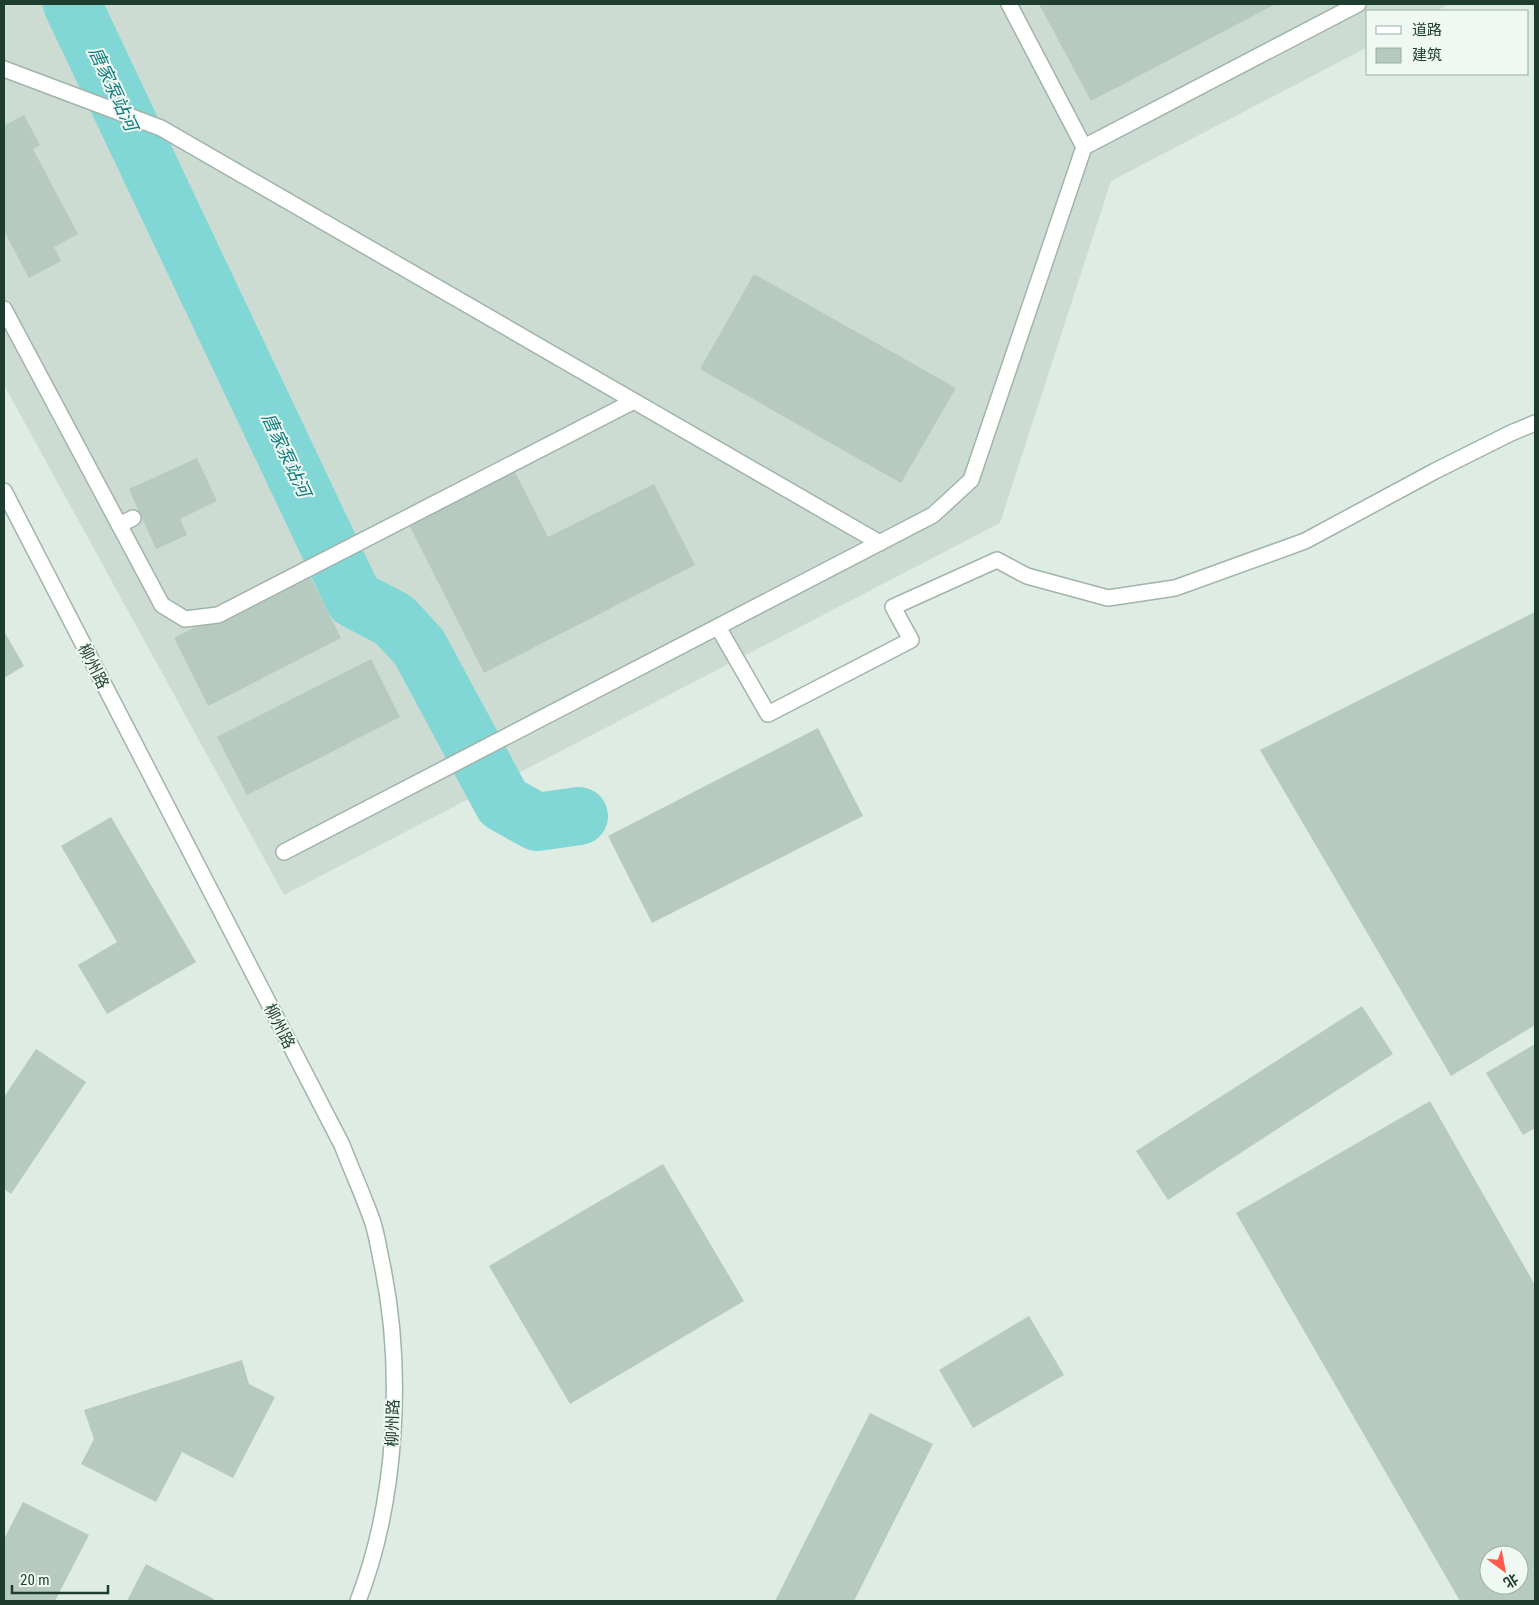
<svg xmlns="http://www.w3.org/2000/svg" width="1539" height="1605" font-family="'Roboto Condensed','Noto Sans SC',sans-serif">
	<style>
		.built { fill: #cddcd3 }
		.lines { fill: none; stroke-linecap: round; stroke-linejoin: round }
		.river { stroke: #81d6d6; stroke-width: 58 }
		.building { fill: #b7cabf; fill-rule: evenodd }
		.service-casing { stroke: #a1b4aa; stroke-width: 18 }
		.pedestrian-casing { stroke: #a1b4aa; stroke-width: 18 }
		.minor-casing { stroke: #a1b4aa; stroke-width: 18 }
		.service { stroke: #fff; stroke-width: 15 }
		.pedestrian { stroke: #fff; stroke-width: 15 }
		.minor { stroke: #fff; stroke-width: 15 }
		.labels { text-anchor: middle; stroke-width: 4; stroke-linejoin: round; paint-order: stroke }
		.street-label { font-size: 16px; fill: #1e3d30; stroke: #eff8f2 }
		.water-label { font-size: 18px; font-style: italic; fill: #137d7e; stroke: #eff8f2 }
	</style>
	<rect width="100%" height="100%" fill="#dfece4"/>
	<path class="built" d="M 4,4 L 1450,4 L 1435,11 L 1368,11 L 1368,47 L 1111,181 L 1000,523 L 284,895 L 4,385 Z"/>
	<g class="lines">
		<path class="river" d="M 72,4 L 354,599 L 394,620 L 419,647 L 503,803 L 537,822 L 579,816"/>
	</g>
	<path class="building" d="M 1039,4 L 1276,4 L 1091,101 Z
		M 24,115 L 40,145 L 33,149 L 78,234 L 54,247 L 61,261 L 29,278 L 4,231 L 4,126 Z
		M 754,274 L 956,388 L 901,483 L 700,369 Z
		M 197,458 L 217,501 L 180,519 L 187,535 L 156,549 L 129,489 Z
		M 513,468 L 548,537 L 654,484 L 695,565 L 484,673 L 407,521 Z
		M 307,570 L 341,638 L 208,706 L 174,638 Z
		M 1535,612 L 1535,1025 L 1451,1076 L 1260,750 Z
		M 4,631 L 24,666 L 4,678 Z
		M 371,659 L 400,717 L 247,795 L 217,737 Z
		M 818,728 L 863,816 L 652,923 L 608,836 Z
		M 111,817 L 196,962 L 107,1014 L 78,965 L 117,942 L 61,846 Z
		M 1362,1006 L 1393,1054 L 1168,1200 L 1136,1151 Z
		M 1535,1044 L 1535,1128 L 1523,1135 L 1486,1073 Z
		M 36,1049 L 86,1082 L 11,1194 L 4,1189 L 4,1097 Z
		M 1430,1101 L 1535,1285 L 1535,1599 L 1531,1601 L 1460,1601 L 1236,1213 ZM 1489,1555 L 1519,1555 L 1519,1585 L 1489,1585 Z
		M 663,1164 L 744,1301 L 570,1404 L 489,1266 Z
		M 1029,1316 L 1064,1375 L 973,1428 L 939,1370 Z
		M 242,1360 L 249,1384 L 275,1397 L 233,1478 L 182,1452 L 156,1502 L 81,1464 L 94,1439 L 84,1410 Z
		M 870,1413 L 933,1444 L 854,1601 L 775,1601 Z
		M 23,1502 L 89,1535 L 55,1601 L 4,1601 L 4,1539 Z
		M 146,1564 L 214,1599 L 213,1601 L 127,1601 Z"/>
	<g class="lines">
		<g class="service-casing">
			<path id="service" d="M 1009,4 L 1084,147
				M 4,69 L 161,128 L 880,543
				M 4,309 L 162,605 L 185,619 L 218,615 L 634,401
				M 119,525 L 133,518
				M 284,852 L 933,515 L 971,480 L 1084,147 L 1358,4"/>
		</g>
		<g class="pedestrian-casing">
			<path id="pedestrian" d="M 718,627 L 768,714 L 911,640 L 893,607 L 997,560 L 1027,576 L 1108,598 L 1175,588 L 1305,541 L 1435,471 L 1511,433 L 1535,423"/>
		</g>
		<g class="minor-casing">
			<path id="minor" d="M 4,491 L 342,1145 C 352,1171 364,1197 373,1223 C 377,1236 379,1250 382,1264 C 404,1369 397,1501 358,1601"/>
		</g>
		<use href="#service" class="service"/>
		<use href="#pedestrian" class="pedestrian"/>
		<use href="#minor" class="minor"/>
	</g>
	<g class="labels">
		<g class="street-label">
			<text transform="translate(94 666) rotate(63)" y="6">柳州路</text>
			<text transform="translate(280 1026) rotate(63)" y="6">柳州路</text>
			<text transform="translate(392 1423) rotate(-88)" y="6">柳州路</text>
		</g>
		<g class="water-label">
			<text transform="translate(113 89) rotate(65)" y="6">唐家泵站河</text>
			<text transform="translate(286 455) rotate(65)" y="6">唐家泵站河</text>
		</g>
	</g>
	<rect width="1539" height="1605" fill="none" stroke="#1e3d30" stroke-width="10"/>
	<rect x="1366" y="10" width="162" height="65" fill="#eff8f2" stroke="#9bada4"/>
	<rect x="1376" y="26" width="25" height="8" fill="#ffffff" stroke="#9bada4"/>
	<text x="1412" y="35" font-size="15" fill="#1e3d30">道路</text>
	<rect x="1376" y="48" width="25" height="15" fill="#b7cabf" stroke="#9bada4"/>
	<text x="1412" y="60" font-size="15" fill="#1e3d30">建筑</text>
	<g transform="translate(1504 1570) rotate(148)"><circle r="24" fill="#eff8f2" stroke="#9bada4"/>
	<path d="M0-4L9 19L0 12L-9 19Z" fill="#ff5a4a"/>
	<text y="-8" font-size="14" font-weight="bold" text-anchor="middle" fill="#1e3d30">北</text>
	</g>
	<path d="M12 1585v8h96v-8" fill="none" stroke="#1e3d30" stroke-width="2.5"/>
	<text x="20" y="1585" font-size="15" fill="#1e3d30" stroke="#eff8f2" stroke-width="4" paint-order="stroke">20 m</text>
</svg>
